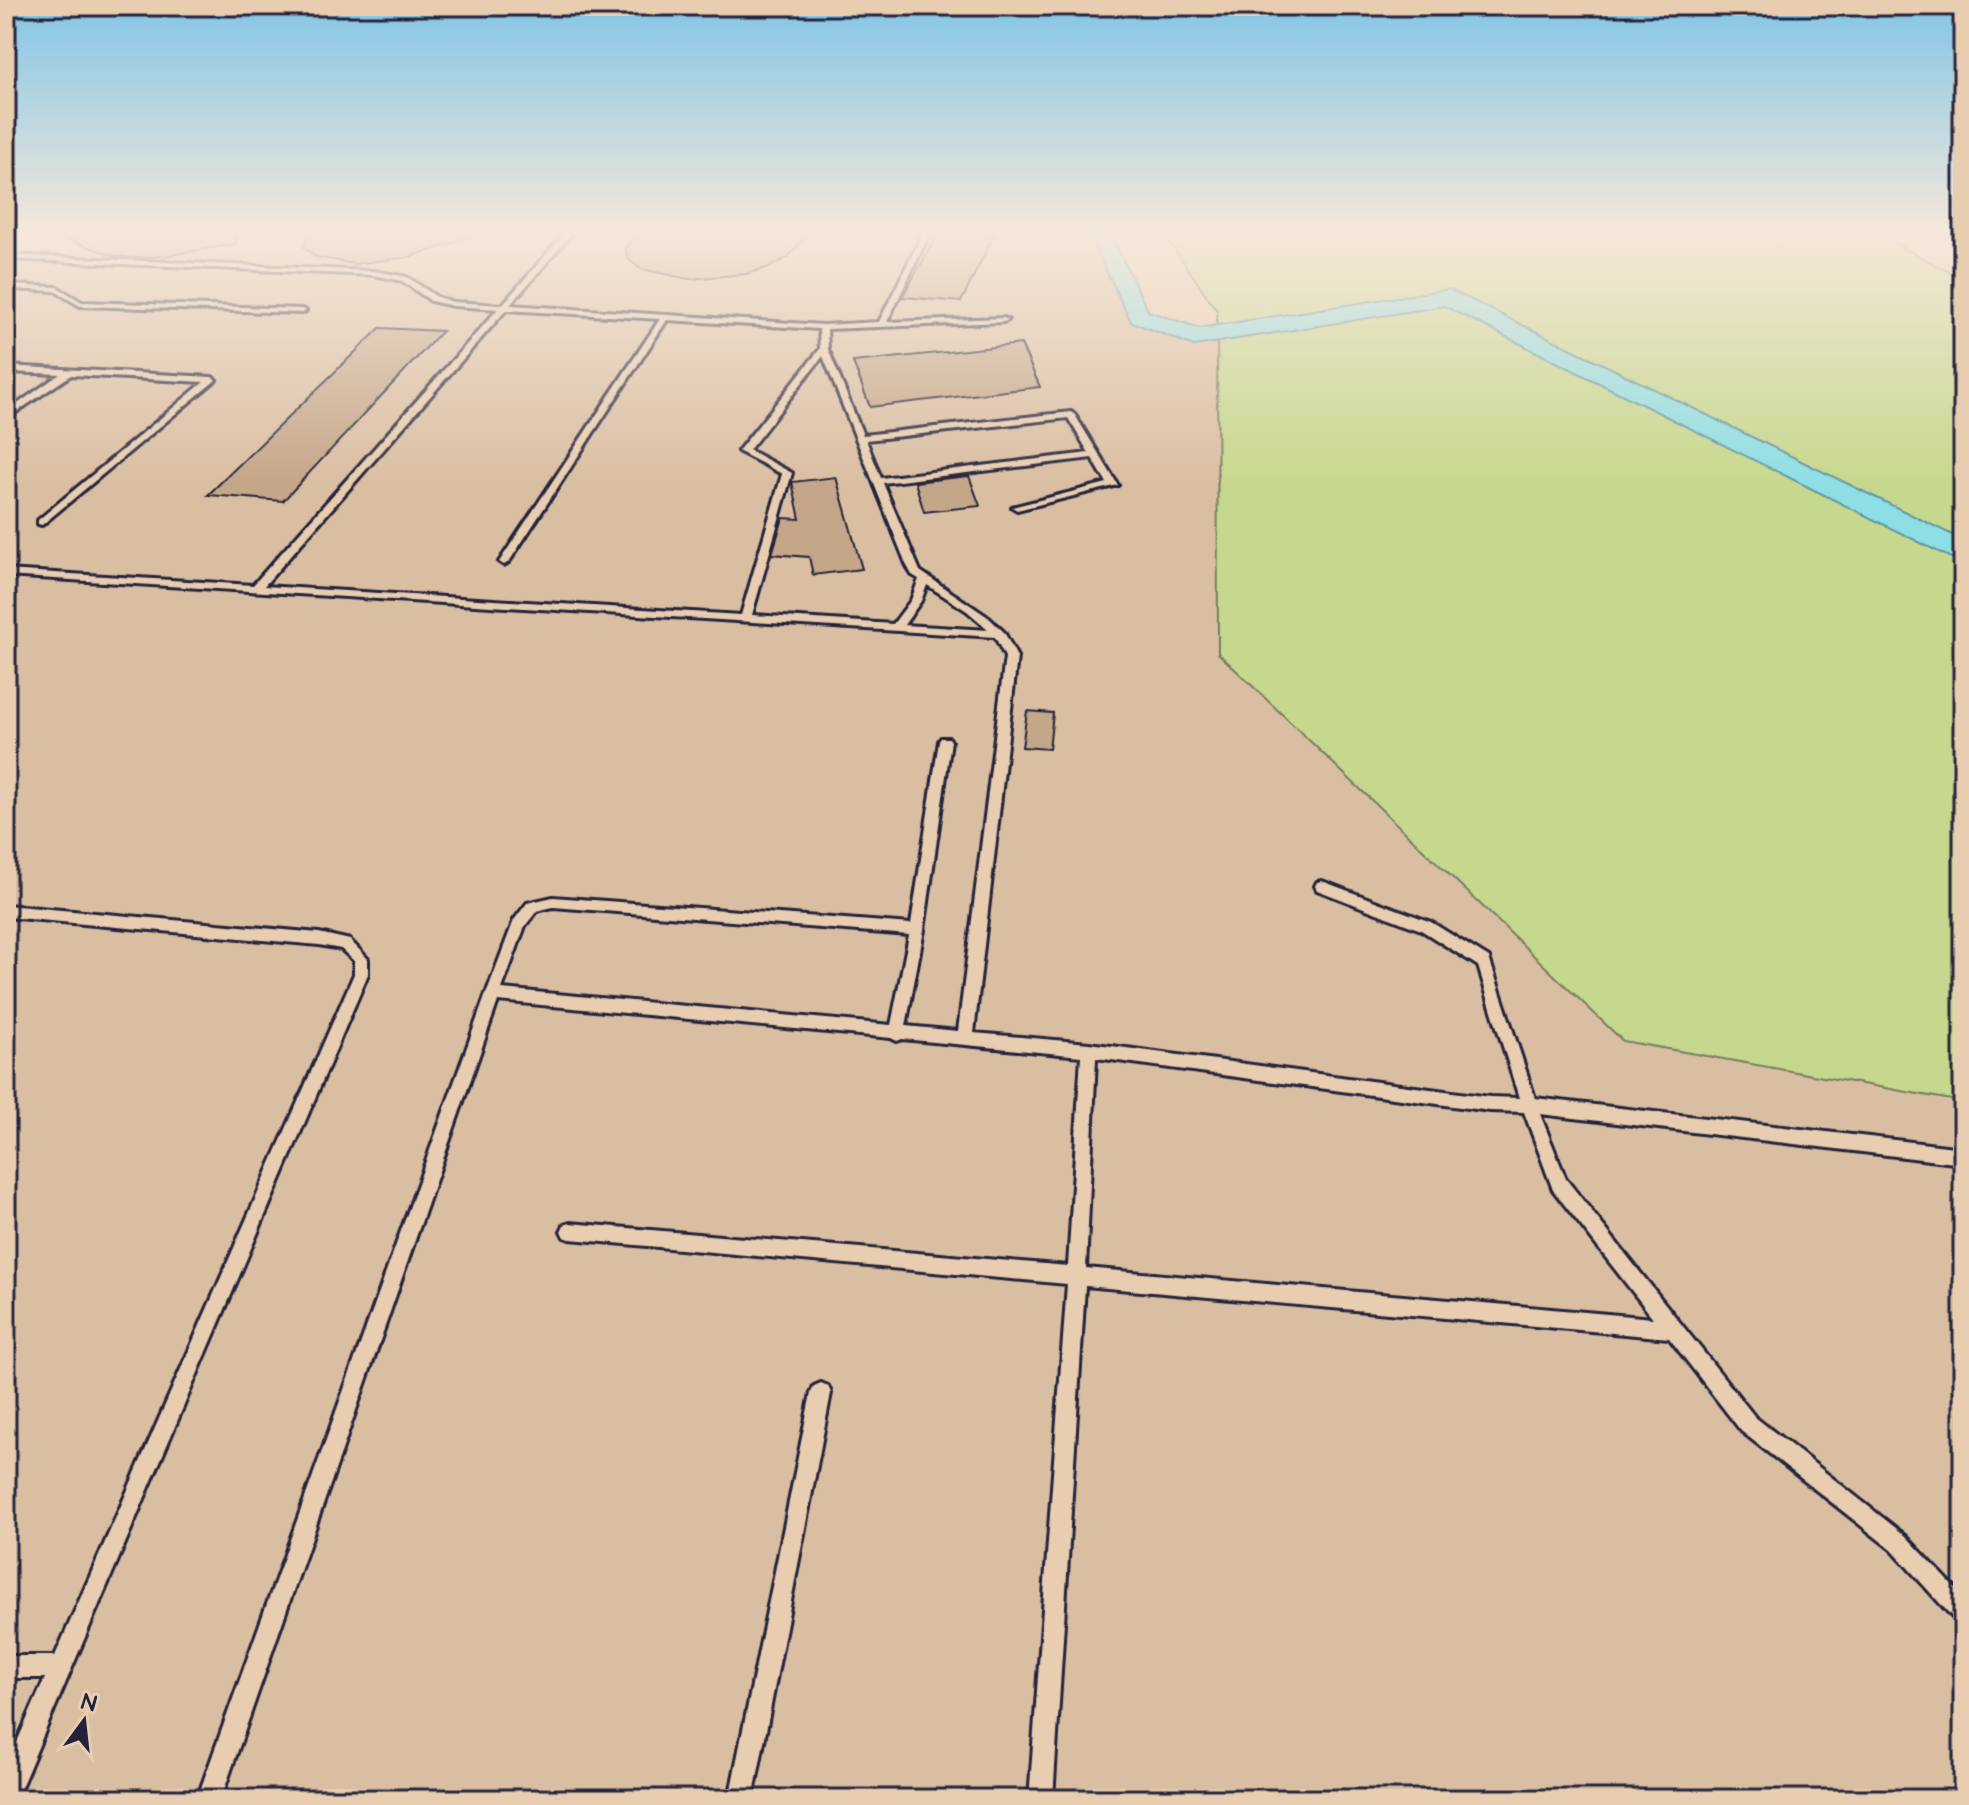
<svg xmlns="http://www.w3.org/2000/svg" width="1969" height="1805" font-family="'Architects Daughter',sans-serif">
	<style>
		.built { fill: #dabea2 }
		.green { fill: #c6d88d; stroke: #747d64; stroke-width: 2 }
		.water { fill: #8ddfe5; stroke: #6293a1; stroke-width: 2 }
		.building { fill: #c4a688; stroke: #22223b; stroke-width: 2 }
		.lines { fill: none; stroke-linecap: round; stroke-linejoin: round }
		.lane-casing { stroke: #22223b; stroke-width: 6 }
		.lane { fill: #e9cdb0; fill-rule: evenodd }
	</style>
	<rect width="100%" height="100%" fill="#e9cdb0"/>
	<filter id="ink" filterUnits="userSpaceOnUse"><feTurbulence type="fractalNoise" baseFrequency=".0125" numOctaves="2"/><feDisplacementMap in="SourceGraphic" scale="16" xChannelSelector="R" yChannelSelector="G"/><feConvolveMatrix kernelMatrix="1 2 1 2 8 2 1 2 1" color-interpolation-filters="sRGB"/></filter>
	<g filter="url(#ink)">
		<path class="built" d="M 6,231 L 1087,231 L 1131,322 L 1194,346 L 1444,306 L 1963,564 L 1963,1799 L 6,1799 Z"/>
		<path class="green" d="M 1162,231 L 1871,231 L 1963,279 L 1963,1102 L 1623,1041 L 1218,653 L 1217,311 Z"/>
		<path class="water" d="M 1087,231 L 1109,231 L 1148,311 L 1199,328 L 1449,289 L 1963,540 L 1963,564 L 1444,306 L 1194,346 L 1131,322 Z"/>
		<path class="building" d="M 55,231 L 234,231 L 236,244 L 164,256 L 134,258 L 115,256 L 54,235 Z
			M 314,231 L 473,231 L 474,236 L 409,257 L 355,264 L 316,257 L 303,246 Z
			M 641,231 L 811,231 L 788,257 L 770,267 L 746,274 L 689,279 L 641,269 L 628,259 L 625,248 Z
			M 940,231 L 996,231 L 961,302 L 902,297 Z
			M 380,328 L 442,331 L 283,501 L 208,495 Z
			M 1021,344 L 1040,387 L 870,407 L 853,362 Z
			M 969,476 L 980,506 L 924,512 L 915,482 Z
			M 836,477 L 862,569 L 813,575 L 809,557 L 772,554 L 783,518 L 800,519 L 792,482 Z
			M 1027,711 L 1053,713 L 1049,749 L 1022,747 Z"/>
		<g class="lines">
			<g class="lane-casing">
				<path id="lane" d="M 567,231 L 574,231 L 510,305 L 823,325 L 879,322 L 924,231 L 931,231 L 887,322 L 1004,318 L 1008,320 L 1004,322 L 827,329 L 828,349 L 863,435 L 1071,412 L 1075,415 L 1118,485 L 1017,510 L 1012,507 L 1107,483 L 1092,458 L 883,483 L 920,571 L 988,617 L 1004,632 L 1017,657 L 974,1033 L 1089,1043 L 1490,1097 L 1519,1098 L 1478,966 L 1421,930 L 1317,890 L 1315,886 L 1317,882 L 1322,881 L 1431,922 L 1489,958 L 1535,1098 L 1963,1148 L 1963,1164 L 1540,1114 L 1566,1179 L 1755,1417 L 1906,1536 L 1963,1596 L 1963,1623 L 1955,1620 L 1892,1550 L 1741,1431 L 1669,1338 L 1085,1286 L 1053,1799 L 1029,1799 L 1067,1284 L 570,1239 L 564,1237 L 561,1231 L 564,1225 L 570,1223 L 1068,1266 L 1081,1056 L 902,1039 L 897,1041 L 891,1038 L 498,1001 L 221,1799 L 197,1799 L 486,994 L 514,920 L 527,903 L 553,897 L 911,924 L 939,741 L 941,738 L 949,738 L 951,741 L 924,930 L 906,1026 L 958,1031 L 1005,657 L 995,637 L 6,576 L 6,570 L 253,585 L 498,309 L 453,306 L 431,301 L 402,281 L 373,275 L 6,259 L 6,255 L 373,271 L 407,277 L 437,297 L 453,302 L 502,305 ZM 506,310 L 660,319 L 499,562 L 504,565 L 509,562 L 667,320 L 819,329 L 820,349 L 738,451 L 782,474 L 741,615 L 264,586 ZM 823,356 L 906,564 L 912,575 L 919,579 L 911,600 L 893,624 L 752,615 L 792,473 L 749,450 ZM 1068,418 L 1089,453 L 881,478 L 866,440 ZM 927,585 L 967,611 L 989,630 L 904,625 L 921,601 ZM 553,907 L 909,935 L 891,1025 L 502,989 L 525,926 L 537,911 ZM 1096,1058 L 1490,1111 L 1524,1112 L 1553,1190 L 1653,1318 L 1086,1268 Z
					M 6,285 L 57,287 L 82,302 L 302,309 L 306,311 L 302,313 L 80,306 L 55,291 L 6,289 Z
					M 6,366 L 212,377 L 216,380 L 42,525 L 38,524 L 38,520 L 204,382 L 71,375 L 6,419 L 6,412 L 60,374 L 6,372 Z
					M 6,905 L 319,933 L 350,940 L 368,959 L 368,974 L 16,1799 L 6,1799 L 6,1767 L 45,1678 L 6,1678 L 6,1656 L 55,1656 L 354,974 L 354,961 L 341,949 L 319,945 L 6,917 Z
					M 821,1383 L 828,1386 L 831,1393 L 753,1799 L 729,1799 L 811,1393 L 814,1386 Z"/>
			</g>
			<use href="#lane" class="lane"/>
		</g>
	</g>
	<linearGradient id="sky" x2="0" y2="1"><stop stop-color="#83c5e7"/><stop offset="0.48" stop-color="#f5e8db"/><stop offset="1" stop-color="#f5e8db" stop-opacity="0"/></linearGradient>
	<rect width="1969" height="484" fill="url(#sky)"/>
	<rect width="1969" height="1805" fill="none" stroke="#e9cdb0" stroke-width="32"/>
	<rect x="16" y="16" width="1937" height="1773" fill="none" stroke="#22223b" stroke-width="3" filter="url(#ink)"/>
	<g transform="translate(84 1721) rotate(15)" stroke="#e9cdb0" stroke-width="6" paint-order="stroke">
	<path d="M0-6L14 30L0 20L-14 30Z" fill="#22223b"/>
	<text y="-12" font-size="22" font-weight="bold" text-anchor="middle" fill="#22223b">N</text>
	</g>
</svg>
